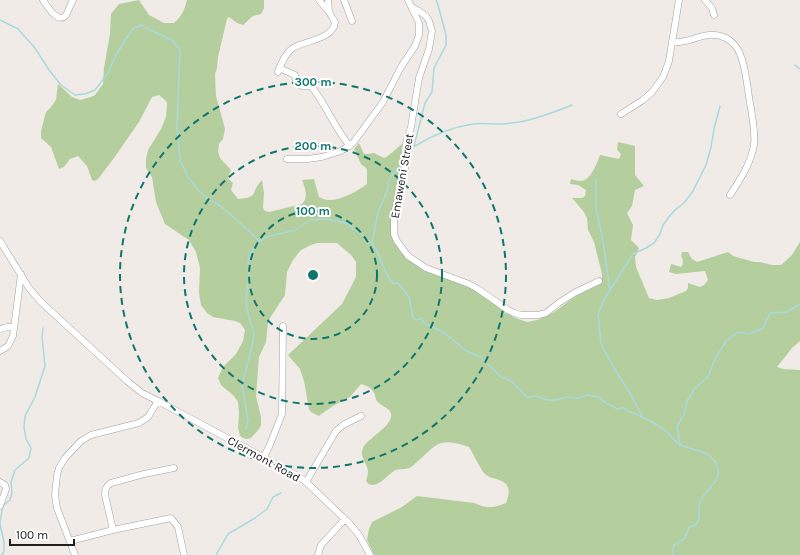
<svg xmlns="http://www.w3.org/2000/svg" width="800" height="555" font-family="Karla,sans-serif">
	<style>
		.forest { fill: #b4cf9d }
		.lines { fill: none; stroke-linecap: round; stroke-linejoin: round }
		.stream { stroke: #a8dadd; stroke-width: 1.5 }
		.minor-casing { stroke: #a1a1a1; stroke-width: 7 }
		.minor { stroke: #fff; stroke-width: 6 }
		.ring { fill: none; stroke: #0f766e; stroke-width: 2; stroke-dasharray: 7 5 }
		.labels { text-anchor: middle; stroke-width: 4; stroke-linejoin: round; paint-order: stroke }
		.street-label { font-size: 12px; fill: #202020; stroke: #fff }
		.centre { fill: #0f766e; stroke: #fff; stroke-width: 2 }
		.ring-label { font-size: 12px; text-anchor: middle; font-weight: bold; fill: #0f766e; stroke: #fff; stroke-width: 4; stroke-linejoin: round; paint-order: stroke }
	</style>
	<rect width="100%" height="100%" fill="#f0ebe7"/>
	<path class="forest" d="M 139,0 L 149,15 L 164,23 L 174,23 C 182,16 184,11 187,0 L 264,0 L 264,8 L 261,14 L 253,16 L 243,25 L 237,23 L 229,17 L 227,19 L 218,57 L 217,68 L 215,74 L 216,96 L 225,129 L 223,139 L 219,144 L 218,152 L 220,158 L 231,170 L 228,178 L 233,183 L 231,190 L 238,199 L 247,198 L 253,195 L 257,186 L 262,180 L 264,193 L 263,208 L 265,211 L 269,212 L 302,204 C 309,197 305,188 302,180 L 314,179 L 319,197 C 322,198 325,200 328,200 C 340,201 358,191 367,184 L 367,169 L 361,164 L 354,149 L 359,143 L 364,154 L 368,154 L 374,153 L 384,158 L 388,156 L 402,144 L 401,165 L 396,189 L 393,217 L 393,238 L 400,251 L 407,258 L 473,288 L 489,299 L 505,313 L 516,318 L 527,322 L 537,320 L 553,313 L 573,298 L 602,281 L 602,274 L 594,242 L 588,230 L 587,218 L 584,212 L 572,198 L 582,198 L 585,196 L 586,190 L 578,185 L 570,184 L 571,179 C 574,180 578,181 581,181 C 591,180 597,163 600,155 L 619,159 L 621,154 L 617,150 L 618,142 L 635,146 L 635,175 L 644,186 L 635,190 L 632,206 L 627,213 L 633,225 L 631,240 L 639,248 L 635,257 L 636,267 L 649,298 L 657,300 L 669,298 L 686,291 L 688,288 L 688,283 L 700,287 L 704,285 L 708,280 L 705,271 L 676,274 L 669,272 L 671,264 L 681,267 C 684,263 683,259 681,256 L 682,252 L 688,252 L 692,259 L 697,262 L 728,252 L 733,256 L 754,262 L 760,262 L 772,265 L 781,265 L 792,255 L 800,242 L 800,341 L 792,348 L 777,367 L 783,369 L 800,370 L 800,555 L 374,555 L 367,540 L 369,529 L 372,522 L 402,507 L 417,496 L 474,503 C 488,509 493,508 506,503 C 510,493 511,484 499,480 C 494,478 489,478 485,474 C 480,469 473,453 469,447 C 460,444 451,441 441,443 C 432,446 424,456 417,462 C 414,464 412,467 409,468 C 404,470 399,468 394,471 C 387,475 374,493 366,481 C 367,478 368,474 368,471 C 367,463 359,457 363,448 C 367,438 400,423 389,410 C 386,407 380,405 377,401 C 376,400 375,396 375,395 C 372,388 368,386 361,384 L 350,397 L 333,406 L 320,415 L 319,416 L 311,412 L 309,409 L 304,381 L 300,369 L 288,355 L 342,304 L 356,277 L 356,262 L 351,255 L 337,243 L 317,243 L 311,245 L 301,250 L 293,260 L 287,272 L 285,295 L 270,318 L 268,323 L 266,342 L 259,357 L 256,396 L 261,417 L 261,425 L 259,429 L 251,438 L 246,439 L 243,438 L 240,436 L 238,428 L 239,413 L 238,402 L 234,396 L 221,385 L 218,378 L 223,367 L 236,354 L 243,341 L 245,330 L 240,323 L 235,321 L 213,317 L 207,313 L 201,305 L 199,293 L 200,268 L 196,252 L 189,240 L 165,224 L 156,202 L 152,177 L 146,168 L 146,159 L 148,150 L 161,129 L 166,117 L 167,103 L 166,101 L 159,95 L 152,97 L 139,122 L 114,158 L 98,179 L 95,181 L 92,180 L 87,166 L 78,156 L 70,159 L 64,167 L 59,169 L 51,147 L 41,138 L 41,131 L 46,112 L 51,107 L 56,100 L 58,84 L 72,97 L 80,100 L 91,97 L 95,95 L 100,88 L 103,84 L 104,68 L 110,34 L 111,14 L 119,4 Z"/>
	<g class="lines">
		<path class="stream" d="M 0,20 L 18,29 L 35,48 L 49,70 L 61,85 L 75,95 L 85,94 L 95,90 L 108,73 L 115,57 L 127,37 L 134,28 L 142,25 L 148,29 L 172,40 L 180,50 L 177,126 L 180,160 L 188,177 L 199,191 L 210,200 L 219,205 L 248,230 L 259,241
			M 795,65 L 800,69
			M 415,146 C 433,135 452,127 473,124 C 481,123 489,124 497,124 C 504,124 512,123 519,122 C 537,119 555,112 572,105
			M 407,161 L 414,146 L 425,103 L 432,92 L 434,68 L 446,45 L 446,35 L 438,5 L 436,0
			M 596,179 L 596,209 L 602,235 L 610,290
			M 372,243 L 378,212 L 387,192 L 389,181 L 393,174 L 403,165
			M 642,416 L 630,393 L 614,368 L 601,344 L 598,315 L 603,301 L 633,254 L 646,248 L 654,243 L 660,234 L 663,225 L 669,217 L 675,210 L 684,203 L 693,191 L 706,165 L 711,147 L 714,129 L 720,106
			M 246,429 L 248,420 L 242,385 L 252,347 L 254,334 L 248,314 L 246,299 L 249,275 L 248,260 L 251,252 L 257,245 L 265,237 L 296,230 L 310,220 L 325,219 L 337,221 L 348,224 L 372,243 L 377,251 L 387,275 L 393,284 L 398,283 L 409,297 L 413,318 L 416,320 L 422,318 L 424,323 L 445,333 L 466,351 L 481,357 L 501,377 L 510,380 L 527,397 L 536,396 L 547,400 L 556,400 L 567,397 L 579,398 L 587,395 L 599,397 C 603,403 611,405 617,409 C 617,409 622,408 623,408 C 625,408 626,410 628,411 C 641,416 654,422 666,431 C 671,435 675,443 681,445 C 689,449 707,451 712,458 C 715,460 717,465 718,469 C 721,481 704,491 700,502 C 697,512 704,524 689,527 L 685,538 L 674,545 L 672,555
			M 680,444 L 677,426 L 684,415 L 687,401 L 695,388 L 708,377 L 715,359 L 726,341 L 738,332 L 749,334 L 763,328 L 770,313 L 787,312 L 800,304
			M 2,555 L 4,551 L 4,542 L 0,524 L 1,516 L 3,506 L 10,500 L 12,493 L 11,482 L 15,470 L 29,458 L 31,448 L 26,439 L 24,427 L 25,416 L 35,397 L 45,366 L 42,337 L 43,328
			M 216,555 L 228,534 L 255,518 L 267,509 L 273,497 L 281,493"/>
		<g class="minor-casing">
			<path id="minor" d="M 43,0 C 47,6 58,25 66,15 C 69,10 70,5 73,0
				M 328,0 L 329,12
				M 344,0 L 352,21
				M 705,0 L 712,8 L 714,15
				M 412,7 L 419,11 L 426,16 L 429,21 L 432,31 L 429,49 L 419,78 L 411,127 L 407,139 L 405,150 L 405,171 L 396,205 L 394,215 L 394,234 L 397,241 L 408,256 L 426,268 L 469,284 L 478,289 L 508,310 L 514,313 L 521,315 L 538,315 L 546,313 L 560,302 L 574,293 L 599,281
				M 672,42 C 691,45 704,28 726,38 C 732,41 738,48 740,54 C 745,65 746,78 748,90 C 750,107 756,128 754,145 C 751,163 740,180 730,195
				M 279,68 L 295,75 L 296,82 L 302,86 L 311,86 C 326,104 334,128 350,146
				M 278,72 C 281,64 285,53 293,48 C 304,41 334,39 335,22 L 329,12 L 319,0
				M 621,114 L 643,100 L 652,92 L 663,77 L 669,61 L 679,0
				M 287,159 L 307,159 L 322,157 L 341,151 L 353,143 L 383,102 L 401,67 L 415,46 L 419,35 L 419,23 L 408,0
				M 0,241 L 29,288 L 41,302 L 127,381 L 142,393 L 158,401 L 298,476 L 306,482 L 349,523 L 359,535 L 370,555
				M 0,329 L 7,327 L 14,326
				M 0,351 L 8,346 L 13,336 L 21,274
				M 263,458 L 269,447 L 282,414 L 283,326
				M 0,482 L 5,485 L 6,489 L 0,506
				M 306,482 L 336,431 L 343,425 L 361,416
				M 113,530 L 105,495 C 105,489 106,486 111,483 L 144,474 L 174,468
				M 70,541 L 113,530 L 171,518 L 178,527 L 184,555
				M 75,555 L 57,508 L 55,495 L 57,475 L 59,468 L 65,458 L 81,441 L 91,435 L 139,423 L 148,417 L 158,401
				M 318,555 L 321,545 L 345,519"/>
		</g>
		<use href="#minor" class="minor"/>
	</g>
	<g class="ring">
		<circle cx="313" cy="275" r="64"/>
		<circle cx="313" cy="275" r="129"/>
		<circle cx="313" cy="275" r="193"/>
	</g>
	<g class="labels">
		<g class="street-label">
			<text transform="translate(402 176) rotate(-80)" y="4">Emaweni Street</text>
			<text transform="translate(264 459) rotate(29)" y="4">Clermont Road</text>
		</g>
	</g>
	<circle cx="313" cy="275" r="6" class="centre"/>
	<g class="ring-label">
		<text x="313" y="86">300 m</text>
		<text x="313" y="150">200 m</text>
		<text x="313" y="215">100 m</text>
	</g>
	<path d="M10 539v6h64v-6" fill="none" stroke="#202020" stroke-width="2"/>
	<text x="16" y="539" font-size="12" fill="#202020" stroke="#ffffff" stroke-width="3" paint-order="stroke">100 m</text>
</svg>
